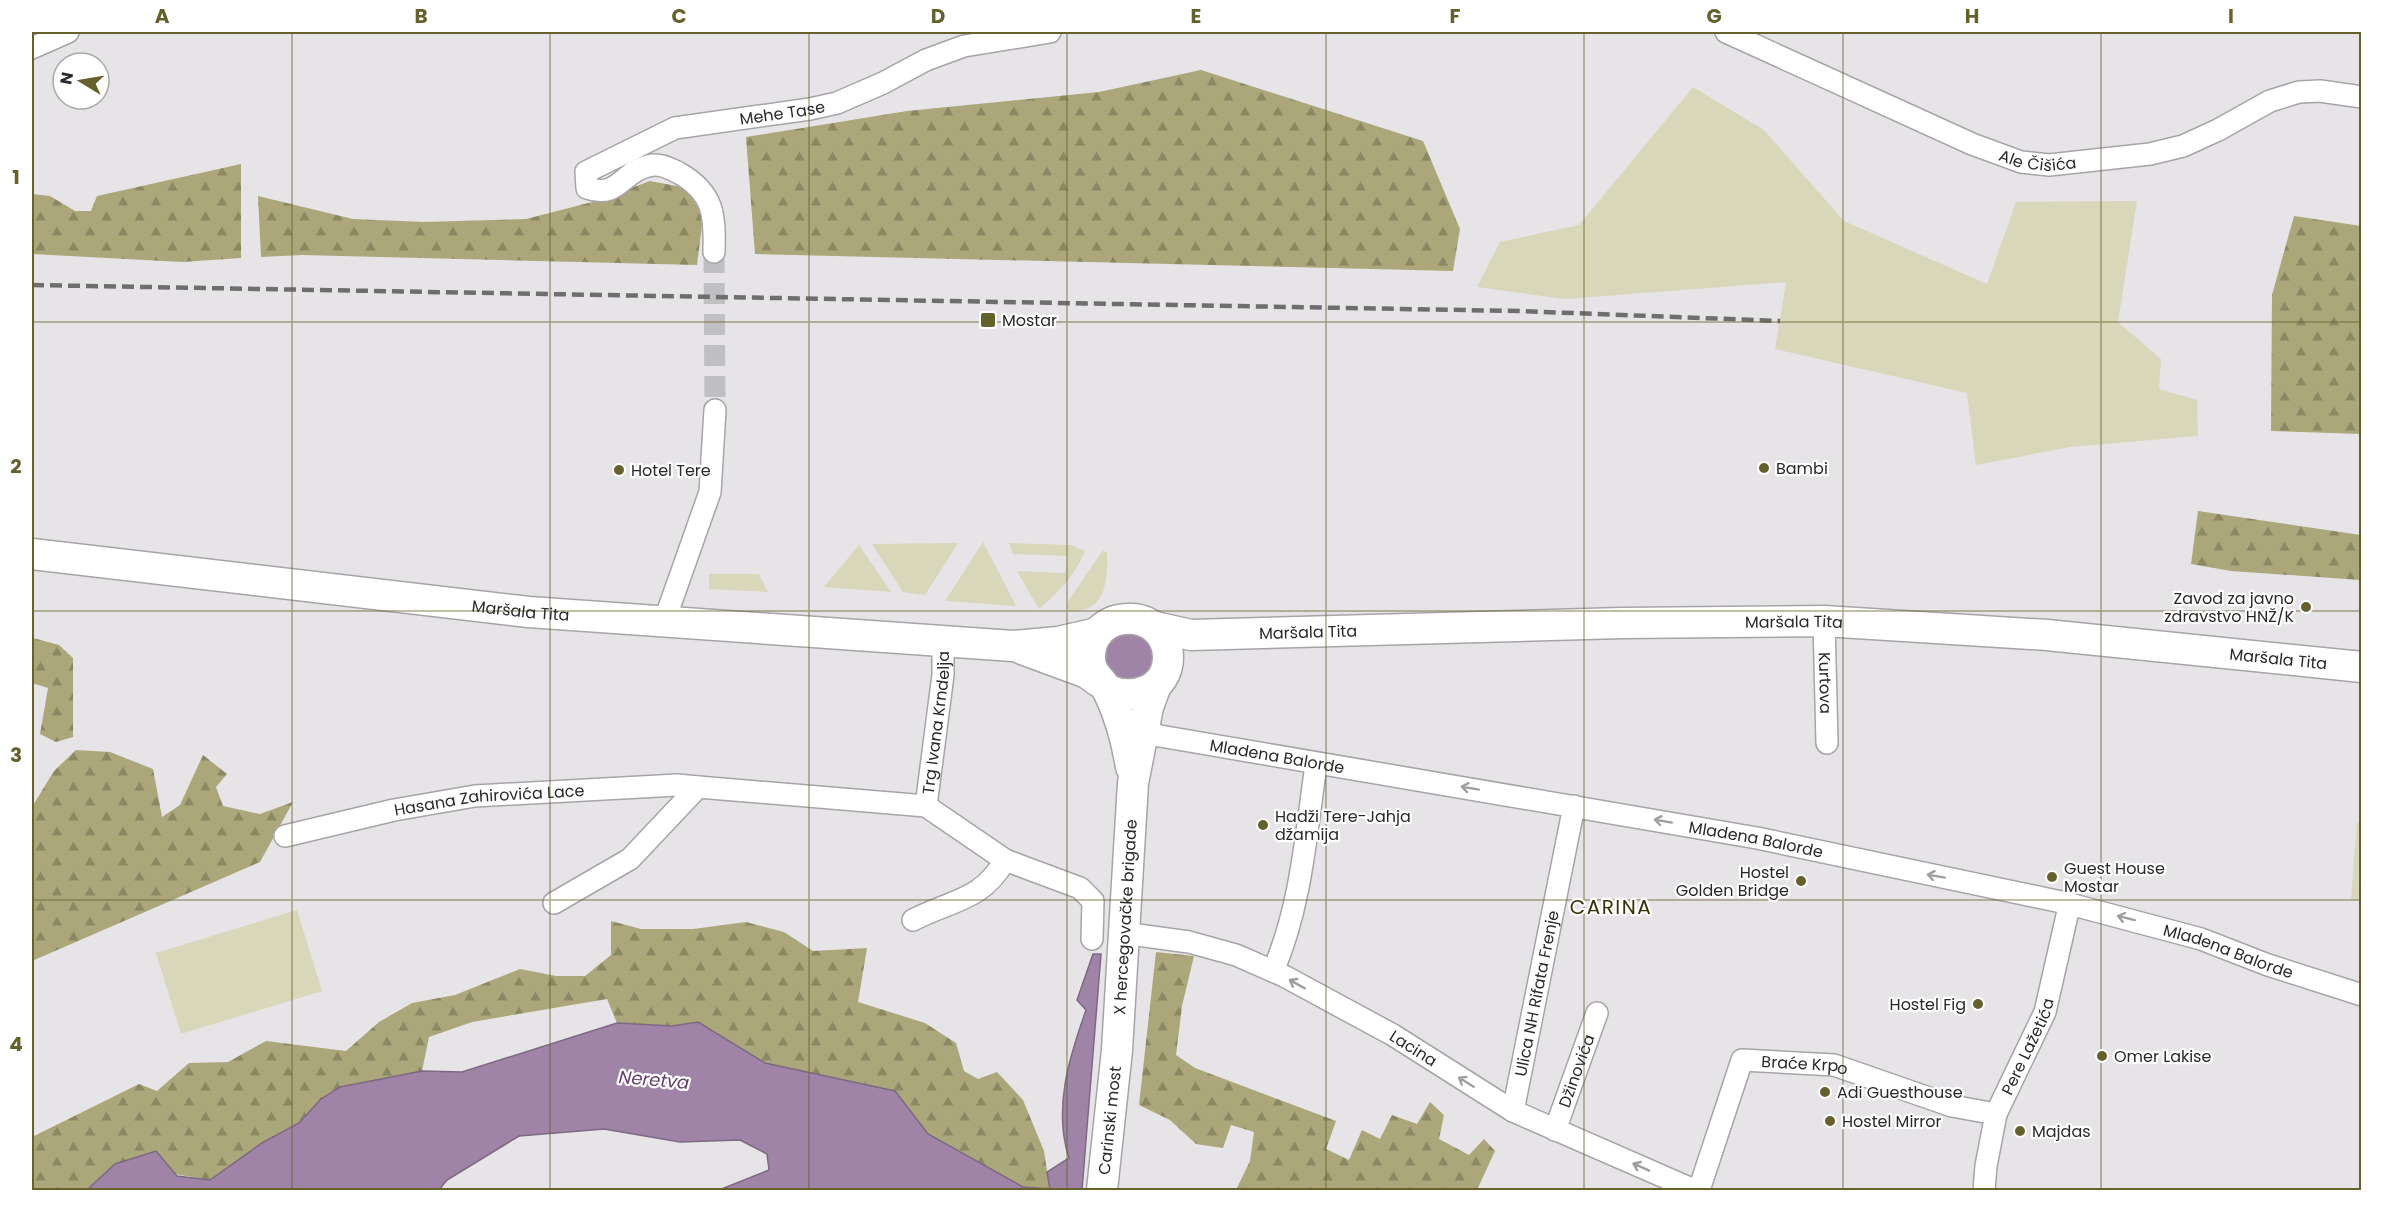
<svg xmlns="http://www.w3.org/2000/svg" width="2393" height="1222" font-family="Poppins,sans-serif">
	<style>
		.grass { fill: #d9d7ba }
		.forest { fill: url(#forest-firs) }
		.water { fill: #a084a8; stroke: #7d6982; stroke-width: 1.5 }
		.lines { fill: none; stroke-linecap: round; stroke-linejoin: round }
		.street-tunnel { stroke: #c0bfc1; stroke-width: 21; stroke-dasharray: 21 10; stroke-linecap: butt }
		.street-casing { stroke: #a6a4a7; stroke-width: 24 }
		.secondary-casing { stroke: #a6a4a7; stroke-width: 33 }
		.street { stroke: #fff; stroke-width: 21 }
		.secondary { stroke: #fff; stroke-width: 30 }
		.rail { stroke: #6f6e6f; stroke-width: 4.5; stroke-dasharray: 12 6; stroke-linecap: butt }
		.oneway { stroke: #9f9f9f }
		.grid { fill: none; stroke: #66602d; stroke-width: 1.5; stroke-opacity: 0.55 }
		.poi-dot { fill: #66602d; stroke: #fff; stroke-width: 2 }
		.labels { text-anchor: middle; stroke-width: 4.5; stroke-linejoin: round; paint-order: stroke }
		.street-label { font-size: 16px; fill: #2a292a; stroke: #fff }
		.poi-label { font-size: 16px; fill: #2a292a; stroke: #fff; text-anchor: start }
		.water-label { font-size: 18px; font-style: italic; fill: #653e6f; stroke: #fff }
		.quarter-label { font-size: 20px; letter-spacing: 1.5px; fill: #363206; stroke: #fff }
		.neatline { fill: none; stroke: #66602d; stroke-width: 2 }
		.grid-label { font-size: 20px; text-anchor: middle; font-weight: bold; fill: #66602d }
	</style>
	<defs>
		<pattern id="forest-firs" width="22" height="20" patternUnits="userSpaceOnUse" patternTransform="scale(1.5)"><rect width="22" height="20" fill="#aba77a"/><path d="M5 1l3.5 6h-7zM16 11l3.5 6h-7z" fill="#8b8864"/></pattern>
	</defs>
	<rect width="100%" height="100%" fill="#e6e4e7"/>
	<path class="grass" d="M 1693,87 L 1764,130 L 1844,221 L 1987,284 L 2016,202 L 2137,201 L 2118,322 L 2161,359 L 2159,389 L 2197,400 L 2198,436 L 2070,447 L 1976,465 L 1967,393 L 1775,349 L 1786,282 L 1565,299 L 1477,287 L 1500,242 L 1579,225 Z
		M 983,542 L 1016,606 L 945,601 Z
		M 958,543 L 925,595 L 903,592 L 872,544 Z
		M 1009,543 L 1071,545 L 1085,551 C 1075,575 1059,592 1039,609 L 1017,571 L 1065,573 L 1067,556 L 1013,554 Z
		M 859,545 L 891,592 L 824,587 Z
		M 1103,550 L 1107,553 C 1108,582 1105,616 1067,610 L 1067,603 Z
		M 709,574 L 759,574 L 768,592 L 709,589 Z
		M 2357,823 L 2361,823 L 2361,901 L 2351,899 Z
		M 297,910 L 322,991 L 181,1034 L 156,953 Z"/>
	<path class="forest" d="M 1201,70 L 1423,141 L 1460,229 L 1453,271 L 755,254 L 746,137 L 907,111 L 1099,92 Z
		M 241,164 L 241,258 L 182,262 L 32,254 L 32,194 L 50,196 L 75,211 L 91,211 L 97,196 Z
		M 650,181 L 687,188 L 703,217 L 697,265 L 302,255 L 261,257 L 258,196 L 353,219 L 424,222 L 526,219 L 596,201 Z
		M 2294,216 L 2361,226 L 2361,434 L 2271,431 L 2272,295 Z
		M 2198,511 L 2361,535 L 2361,580 L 2231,571 L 2191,564 Z
		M 33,638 L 59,645 L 73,658 L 73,737 L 56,742 L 40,734 L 48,688 L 32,683 Z
		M 76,750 L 110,752 L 153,769 L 162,817 L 180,805 L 203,755 L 227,774 L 216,787 L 223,806 L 260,814 L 293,802 L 260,862 L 32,961 L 32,807 L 54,771 Z
		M 611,921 L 641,929 L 693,929 L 746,922 L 784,932 L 813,951 L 867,948 L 858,1002 L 925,1023 L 956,1043 L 964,1071 L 978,1079 L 997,1072 L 1023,1100 L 1044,1151 L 1050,1190 L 1023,1187 L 928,1134 L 895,1091 L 765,1063 L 698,1022 L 672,1026 L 617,1023 L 607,999 L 472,1022 L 429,1037 L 422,1071 L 340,1087 L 321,1099 L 299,1123 L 262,1143 L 210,1180 L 115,1164 L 87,1190 L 32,1190 L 32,1137 L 139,1084 L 157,1091 L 189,1063 L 228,1062 L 266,1041 L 346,1051 L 379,1022 L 412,1003 L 455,995 L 520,969 L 556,976 L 585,976 L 611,955 Z
		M 1156,952 L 1194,956 L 1182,1006 L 1176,1055 L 1195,1068 L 1336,1121 L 1326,1149 L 1349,1160 L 1362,1130 L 1380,1139 L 1392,1115 L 1417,1124 L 1430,1102 L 1444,1115 L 1439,1139 L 1469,1155 L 1484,1139 L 1495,1151 L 1477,1190 L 1236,1190 L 1250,1161 L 1254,1132 L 1231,1125 L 1223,1148 L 1196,1144 L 1170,1120 L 1139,1105 Z"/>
	<path class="water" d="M1105 657a25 25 0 1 1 50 0a25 25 0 1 1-50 0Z
		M 1093,954 L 1101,954 L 1082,1190 L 719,1190 L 769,1170 L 767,1154 L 740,1140 L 680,1142 L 604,1129 L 519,1136 L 447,1180 L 439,1190 L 87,1190 L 115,1164 L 156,1151 L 177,1176 L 210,1180 L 262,1143 L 299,1123 L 321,1099 L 340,1087 L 422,1071 L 462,1072 L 617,1023 L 672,1026 L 698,1022 L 765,1063 L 895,1091 L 928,1134 L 1023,1187 L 1050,1189 L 1047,1172 L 1069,1158 C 1053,1109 1069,1058 1086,1010 L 1077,1000 Z"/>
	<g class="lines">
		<path class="street-tunnel" d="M 714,252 L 715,410"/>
		<g class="street-casing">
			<g id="street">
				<path id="s1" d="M 1726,32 L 1972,144 L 2021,162 L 2049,165 L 2150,154 L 2183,146 L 2218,130 L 2270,101 L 2299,92 L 2320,91 L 2362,97"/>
				<path d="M 32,48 L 68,32"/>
				<path id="s2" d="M 714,252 C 715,215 714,193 679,173 C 669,168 660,163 648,166 C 621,172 619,199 587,188 L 586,172 L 675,128 L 810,109 L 837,103 L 883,83 L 926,60 L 964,46 L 1050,32"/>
				<path id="s3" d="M 1824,621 L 1827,743"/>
				<path d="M 664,622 L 710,492 L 715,410"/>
				<path id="s4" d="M 1145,723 L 1151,733 L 1160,736 L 1757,838 L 2066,903 L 2201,939 L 2268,965 L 2362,995"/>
				<path id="s5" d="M 926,806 L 943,675 L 943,641"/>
				<path id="s6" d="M 285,836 L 394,810 L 475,796 L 677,785 L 698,787 L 926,806 L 1005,860 L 1080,888 L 1093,901 L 1092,939"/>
				<path d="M 554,903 L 630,859 L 698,787"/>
				<path d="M 913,920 C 951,900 982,901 1005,860"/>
				<path id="s7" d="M 1123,933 L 1189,942 L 1236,955 L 1284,976 L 1393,1035 L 1513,1111 L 1694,1190"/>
				<path d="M 1273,971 C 1301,907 1306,834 1316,765"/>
				<path id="s8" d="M 1513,1111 L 1574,806"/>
				<path id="s9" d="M 1555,1130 L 1597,1013"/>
				<path id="s10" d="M 1699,1190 L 1742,1060 L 1834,1065 L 1952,1106 L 1996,1114"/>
				<path id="s11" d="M 1984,1190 L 1986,1166 L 1996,1114 L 2045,1012 L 2068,911 L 2066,903"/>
			</g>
		</g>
		<g class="secondary-casing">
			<g id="secondary">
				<path id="s12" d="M 32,554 L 529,612 L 1013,646 L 1058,642 L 1098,633"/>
				<path id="s13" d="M 1155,627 L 1191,635 L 1622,623 L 1824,621 L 2047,635 L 2362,667"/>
				<path d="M 1022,649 L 1087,673 L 1098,681"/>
				<path d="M 1108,690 C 1134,701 1168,690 1168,657 C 1167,606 1089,606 1090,658 C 1090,675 1103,680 1109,693 C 1120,716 1127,742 1131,767"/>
				<path id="s14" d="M 1102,1190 L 1117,1050 L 1133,783 L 1148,707 L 1156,685"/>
			</g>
		</g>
		<use href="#street" class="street"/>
		<use href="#secondary" class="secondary"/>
		<path class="rail" d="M 32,285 L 1519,311 L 1780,321"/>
	</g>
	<defs><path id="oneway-shaft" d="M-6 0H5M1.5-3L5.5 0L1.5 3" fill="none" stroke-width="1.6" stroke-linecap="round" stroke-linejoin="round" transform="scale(1.5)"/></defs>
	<g class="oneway">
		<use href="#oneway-shaft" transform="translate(1470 788) rotate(-170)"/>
		<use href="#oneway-shaft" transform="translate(1663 821) rotate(-170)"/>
		<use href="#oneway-shaft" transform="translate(1936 876) rotate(-170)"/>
		<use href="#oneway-shaft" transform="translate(2126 918) rotate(-166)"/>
		<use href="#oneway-shaft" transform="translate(1297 984) rotate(-151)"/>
		<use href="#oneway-shaft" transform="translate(1466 1082) rotate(-148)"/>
		<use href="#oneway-shaft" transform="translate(1641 1167) rotate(-156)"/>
	</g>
	<path class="grid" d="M 292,32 L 292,1190M 550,32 L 550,1190M 809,32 L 809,1190M 1067,32 L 1067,1190M 1326,32 L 1326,1190M 1584,32 L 1584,1190M 1843,32 L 1843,1190M 2101,32 L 2101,1190M 32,322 L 2362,322M 32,611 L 2362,611M 32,900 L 2362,900"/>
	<g class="poi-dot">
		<rect x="980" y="312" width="16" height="16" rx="3"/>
		<circle cx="1764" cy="468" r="6"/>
		<circle cx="619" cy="470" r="6"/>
		<circle cx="2306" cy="607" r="6"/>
		<circle cx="1263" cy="825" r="6"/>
		<circle cx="2052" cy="877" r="6"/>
		<circle cx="1801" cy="881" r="6"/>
		<circle cx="1978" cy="1004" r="6"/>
		<circle cx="2102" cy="1056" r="6"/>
		<circle cx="1825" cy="1092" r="6"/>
		<circle cx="1830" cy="1121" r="6"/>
		<circle cx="2020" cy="1131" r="6"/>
	</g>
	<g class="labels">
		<g class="street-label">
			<text dy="6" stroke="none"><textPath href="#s2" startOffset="417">Mehe Tase</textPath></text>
			<text dy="6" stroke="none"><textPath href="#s1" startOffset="339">Ale Čišića</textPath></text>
			<text dy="6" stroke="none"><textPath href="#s12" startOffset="492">Maršala Tita</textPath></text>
			<text dy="6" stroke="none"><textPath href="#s13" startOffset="640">Maršala Tita</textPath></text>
			<text dy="6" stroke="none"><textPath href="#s13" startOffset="154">Maršala Tita</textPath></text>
			<text dy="6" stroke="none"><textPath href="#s13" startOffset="1126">Maršala Tita</textPath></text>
			<text dy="6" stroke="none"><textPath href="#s3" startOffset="62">Kurtova</textPath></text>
			<text dy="6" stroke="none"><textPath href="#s5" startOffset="84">Trg Ivana Krndelja</textPath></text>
			<text dy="6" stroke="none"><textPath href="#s4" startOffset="140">Mladena Balorde</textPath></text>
			<text dy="6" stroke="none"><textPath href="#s6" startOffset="208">Hasana Zahirovića Lace</textPath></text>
			<text dy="6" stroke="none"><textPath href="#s4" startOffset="626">Mladena Balorde</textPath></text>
			<text dy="6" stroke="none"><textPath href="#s14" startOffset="274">X hercegovačke brigade</textPath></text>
			<text dy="6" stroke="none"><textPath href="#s4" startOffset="1112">Mladena Balorde</textPath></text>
			<text dy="6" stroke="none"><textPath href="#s8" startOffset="120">Ulica NH Rifata Frenje</textPath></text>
			<text dy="6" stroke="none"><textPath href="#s11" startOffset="152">Pere Lažetića</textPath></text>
			<text dy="6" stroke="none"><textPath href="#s7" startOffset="316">Lacina</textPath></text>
			<text dy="6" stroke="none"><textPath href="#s10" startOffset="200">Braće Krpo</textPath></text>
			<text dy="6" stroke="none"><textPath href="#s9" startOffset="63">Džinovića</textPath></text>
			<text dy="6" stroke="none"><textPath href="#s14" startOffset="70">Carinski most</textPath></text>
		</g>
		<g class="poi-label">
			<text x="1002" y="326">Mostar</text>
			<text x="1776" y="474">Bambi</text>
			<text x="631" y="476">Hotel Tere</text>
			<text x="2294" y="604" text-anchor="end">Zavod za javno<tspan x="2294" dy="18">zdravstvo HNŽ/K</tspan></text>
			<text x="1275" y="822">Hadži Tere-Jahja<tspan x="1275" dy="18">džamija</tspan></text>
			<text x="2064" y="874">Guest House<tspan x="2064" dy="18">Mostar</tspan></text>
			<text x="1789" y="878" text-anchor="end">Hostel<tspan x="1789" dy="18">Golden Bridge</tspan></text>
			<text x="1966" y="1010" text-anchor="end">Hostel Fig</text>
			<text x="2114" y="1062">Omer Lakise</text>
			<text x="1837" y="1098">Adi Guesthouse</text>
			<text x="1842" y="1127">Hostel Mirror</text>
			<text x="2032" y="1137">Majdas</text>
		</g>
		<g class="water-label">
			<text transform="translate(654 1080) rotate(5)" y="6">Neretva</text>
		</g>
		<g class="quarter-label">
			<text x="1611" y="914">CARINA</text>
		</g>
	</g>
	<rect width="2393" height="1222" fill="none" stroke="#ffffff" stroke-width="66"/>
	<g transform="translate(81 81) rotate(281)"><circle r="28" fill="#ffffff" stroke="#aaa9aa" stroke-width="1.5"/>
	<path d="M0-4.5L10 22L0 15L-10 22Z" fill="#66602d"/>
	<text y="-9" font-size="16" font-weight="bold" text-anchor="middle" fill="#2a292a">N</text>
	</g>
	<rect x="33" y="33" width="2327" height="1156" class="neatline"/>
	<g class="grid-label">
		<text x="162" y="23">A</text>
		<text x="421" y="23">B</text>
		<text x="679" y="23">C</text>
		<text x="938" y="23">D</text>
		<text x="1196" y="23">E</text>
		<text x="1455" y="23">F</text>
		<text x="1714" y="23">G</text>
		<text x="1972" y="23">H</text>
		<text x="2231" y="23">I</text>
		<text x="16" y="184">1</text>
		<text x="16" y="473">2</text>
		<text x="16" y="762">3</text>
		<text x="16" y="1051">4</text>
	</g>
</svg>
